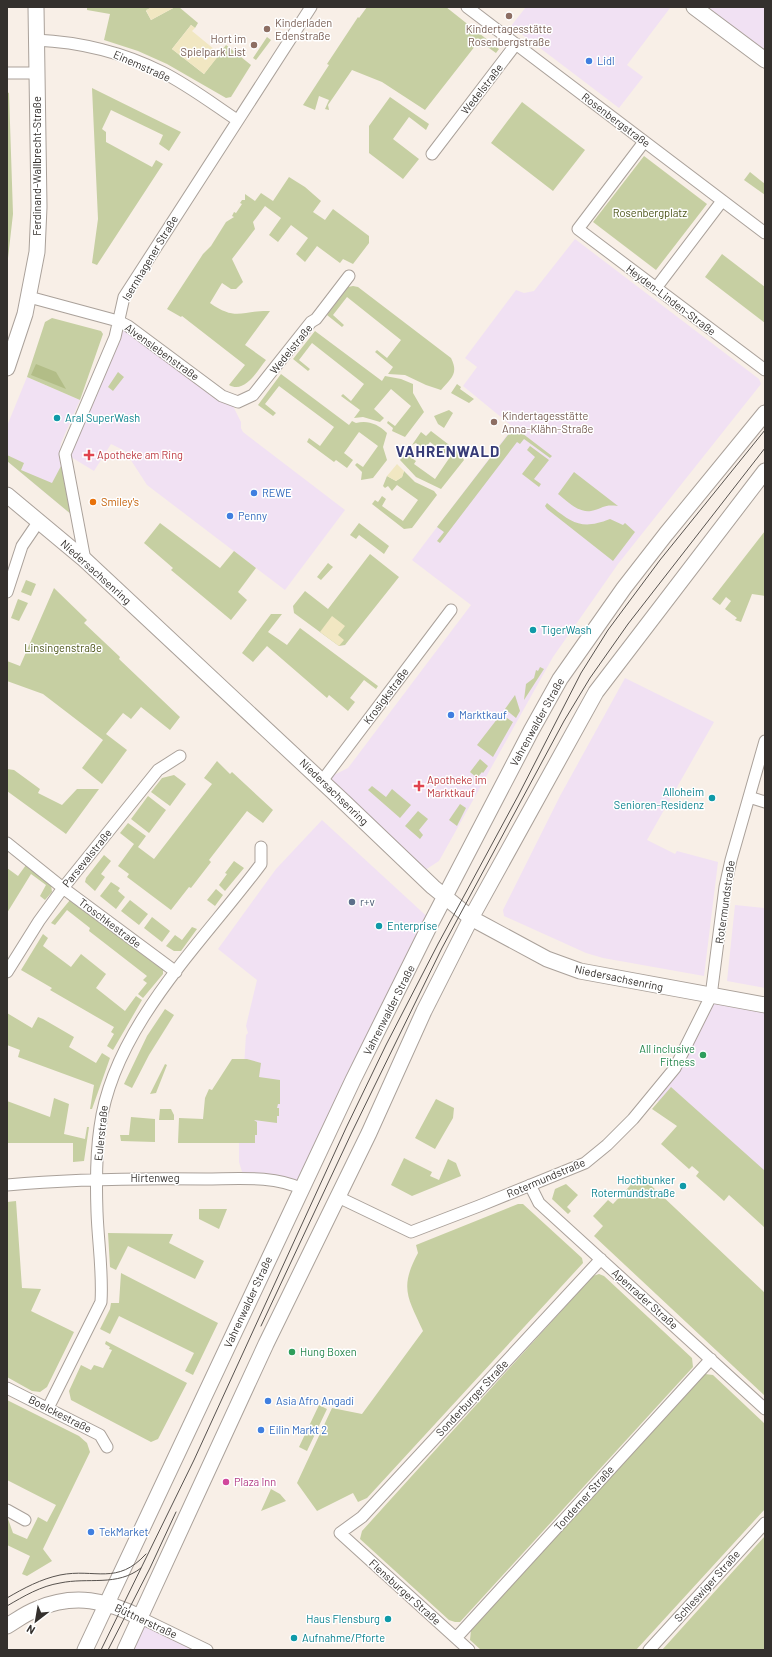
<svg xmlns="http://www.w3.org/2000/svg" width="772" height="1657" font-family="Barlow,sans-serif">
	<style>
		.commercial { fill: #f1e1f3 }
		.green { fill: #c6cfa2 }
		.forest { fill: #b2bd87 }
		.sand { fill: #f1e7c2 }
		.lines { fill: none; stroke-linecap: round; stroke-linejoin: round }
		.street-casing { stroke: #aaa19a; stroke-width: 13 }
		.secondary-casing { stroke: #aaa19a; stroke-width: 17 }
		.street { stroke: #fff; stroke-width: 11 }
		.secondary { stroke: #fff; stroke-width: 15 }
		.tram { stroke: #58534f; stroke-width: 1 }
		.education-dot { fill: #8d6e63; stroke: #fff; stroke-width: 1.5 }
		.shop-dot { fill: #3f7fe0; stroke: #fff; stroke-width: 1.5 }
		.culture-dot { fill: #0f9aa8; stroke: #fff; stroke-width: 1.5 }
		.health-dot { fill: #e0444e; stroke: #fff; stroke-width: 1.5 }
		.food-dot { fill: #e8710a; stroke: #fff; stroke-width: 1.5 }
		.service-dot { fill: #5c6f8a; stroke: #fff; stroke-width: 1.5 }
		.leisure-dot { fill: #2e9e5b; stroke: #fff; stroke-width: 1.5 }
		.hotel-dot { fill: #d1479c; stroke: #fff; stroke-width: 1.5 }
		.labels { text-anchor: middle; stroke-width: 3; stroke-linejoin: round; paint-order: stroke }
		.education-label { font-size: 11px; fill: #785e54; stroke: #fff; text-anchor: start }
		.shop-label { font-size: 11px; fill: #366cbe; stroke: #fff; text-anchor: start }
		.street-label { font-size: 11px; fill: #34302d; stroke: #fff }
		.park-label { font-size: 11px; fill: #4a5317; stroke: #fff }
		.culture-label { font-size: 11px; fill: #0d838f; stroke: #fff; text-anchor: start }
		.health-label { font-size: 11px; fill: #be3a42; stroke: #fff; text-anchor: start }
		.food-label { font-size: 11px; fill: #c56008; stroke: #fff; text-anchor: start }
		.service-label { font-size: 11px; fill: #4e5e75; stroke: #fff; text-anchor: start }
		.leisure-label { font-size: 11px; fill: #27864d; stroke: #fff; text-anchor: end }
		.hotel-label { font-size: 11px; fill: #b23c85; stroke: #fff; text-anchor: start }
		.district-label { font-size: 15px; font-weight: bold; letter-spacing: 1px; fill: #373b77; stroke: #fff }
	</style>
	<rect width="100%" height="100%" fill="#f8efe7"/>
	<path class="commercial" d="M 526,7 L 669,7 L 670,8 L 627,65 L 643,77 L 619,108 L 511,26 Z
		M 707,7 L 765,7 L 765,52 Z
		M 575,239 L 759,379 L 761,384 L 618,564 L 553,657 L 439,861 L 419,874 L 322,781 L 348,768 L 471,605 L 412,560 L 513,427 L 463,386 L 477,367 L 465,358 L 516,290 L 524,293 L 534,291 Z
		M 118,321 L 230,400 L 241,422 L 241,428 L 243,432 L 345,510 L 285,590 L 147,485 L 125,451 L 111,444 L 94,471 L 66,454 Z
		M 27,377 L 80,400 L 61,443 L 59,457 L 72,515 L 7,461 L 7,426 Z
		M 625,678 L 714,722 L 647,840 L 675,854 L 677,851 L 718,862 L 704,976 L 603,958 L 586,953 L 504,916 L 503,910 L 560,796 Z
		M 322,820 L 433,922 L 302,1189 L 243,1175 L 239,1162 L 239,1144 L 246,1035 L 248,1033 L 246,1026 L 257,980 L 218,949 L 276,869 Z
		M 735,905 L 765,908 L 765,988 L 727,981 Z
		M 711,996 L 765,1005 L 765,1187 L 750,1182 L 653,1097 Z
		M 141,1618 L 207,1650 L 125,1650 Z"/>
	<path class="green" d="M 87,7 L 152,7 L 146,11 L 151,20 L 175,7 L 179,7 L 198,23 L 195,28 L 191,25 L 172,49 L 204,74 L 226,45 L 251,65 L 231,97 L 226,98 L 167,64 L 138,51 L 104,40 L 110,14 L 87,10 Z
		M 367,7 L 446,7 L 499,49 L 496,53 L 479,41 L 425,110 L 382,82 L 352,70 L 328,105 L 329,110 L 325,109 L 329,100 L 319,96 L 315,110 L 303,105 L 329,65 L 327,64 L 358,17 L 359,18 Z
		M 267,37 L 271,40 L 256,60 L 253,58 Z
		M 92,88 L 181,132 L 169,151 L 159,144 L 163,135 L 111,110 L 102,129 L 106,132 L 106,142 L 152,167 L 156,160 L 163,164 L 97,265 L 92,263 L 98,219 Z
		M 7,92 L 9,93 L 13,214 L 7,267 Z
		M 390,97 L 429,124 L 426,130 L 409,117 L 393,139 L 419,159 L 403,179 L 369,153 L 369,126 Z
		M 522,102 L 585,150 L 553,191 L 491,143 Z
		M 644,156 L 707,204 L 656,270 L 593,222 Z
		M 750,172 L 765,184 L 765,195 L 744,180 Z
		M 289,177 L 305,187 L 321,201 L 313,212 L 325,220 L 333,209 L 369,236 L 369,243 L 353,264 L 343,259 L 340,263 L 317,246 L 305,262 L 296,254 L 308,238 L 291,225 L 278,242 L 269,235 L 281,218 L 265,206 L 253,222 L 255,229 L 232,259 L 243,282 L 236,289 L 231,289 L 222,283 L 210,303 C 237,322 242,310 270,311 L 245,345 L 266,360 C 257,371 245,394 229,385 L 245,365 L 182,316 L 181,317 L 167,309 L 203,254 L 211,246 L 226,222 L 234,217 L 232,216 L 234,212 L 236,213 L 242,204 L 240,203 L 242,200 L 245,200 L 245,194 L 255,201 L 261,193 L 273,201 Z
		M 722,254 L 765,287 L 765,323 L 705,277 Z
		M 353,286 L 358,287 L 451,358 C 459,374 451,378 441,390 L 426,385 L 405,375 L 388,374 L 393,367 L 375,352 L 377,350 L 387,358 L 401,340 L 347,297 L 333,315 L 344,325 L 342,327 L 327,315 L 348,287 Z
		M 52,318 L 101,331 L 103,334 L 80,400 L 27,377 L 45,322 Z
		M 315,331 L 382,381 L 385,376 L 401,379 L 413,384 L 413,393 L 424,412 L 405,437 L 392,431 L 393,428 L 387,423 L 388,421 L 395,426 L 411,406 L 391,389 L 374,409 L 384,418 L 380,422 L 363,417 L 354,418 L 360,410 L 341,396 L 343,394 L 351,401 L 364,384 L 312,343 L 299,360 L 310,369 L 308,371 L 293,359 Z
		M 118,372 L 124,377 L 113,391 L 108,387 Z
		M 281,374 L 349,425 L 352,421 L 356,423 C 368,420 378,424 387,433 L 383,447 L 387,460 L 373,478 L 361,480 L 362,472 L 355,465 L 357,463 L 363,467 L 378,446 L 359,432 L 344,453 L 353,460 L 347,468 L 336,460 L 334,462 L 307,442 L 309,438 L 320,446 L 334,427 L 279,386 L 265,404 L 276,413 L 273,416 L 258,405 Z
		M 457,384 L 461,387 L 460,389 L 474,399 L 469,403 L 451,393 Z
		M 449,410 L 453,413 L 444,428 L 438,424 L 434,416 Z
		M 514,427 L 552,456 L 550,458 L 524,439 L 520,444 L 517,442 L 440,543 L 437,541 L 444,532 L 437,527 Z
		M 431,431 L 461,454 L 464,460 L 441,489 L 416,477 L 400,460 L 405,453 L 410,451 L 412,453 L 410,457 L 416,461 L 414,464 L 435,479 L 450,457 L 430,442 L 424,450 L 416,443 L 412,445 L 421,432 L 426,436 Z
		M 530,446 L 549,460 L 534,479 L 541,484 L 539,487 L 522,474 L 535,457 L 527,450 Z
		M 7,455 L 24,463 L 21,470 L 52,483 L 61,466 L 72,515 L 7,461 Z
		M 404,471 L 415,482 L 434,491 L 437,495 L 412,528 L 404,529 L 372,504 L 375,500 L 378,502 L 382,496 L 386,499 L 382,506 L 403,521 L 418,500 L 397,485 L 392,491 L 388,486 L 385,488 L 383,486 L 387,476 L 396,481 L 402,477 Z
		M 574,472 L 618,506 C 602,504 603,509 591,511 C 578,513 567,501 558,494 Z
		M 547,503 C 571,522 580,531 610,519 L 623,525 L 625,523 L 635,532 L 613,561 L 547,509 L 545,506 Z
		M 160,523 L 220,568 L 234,551 L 256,568 L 238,592 L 247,600 L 231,620 L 171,570 L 173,568 L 144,543 Z
		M 359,523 L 389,546 L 384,554 L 359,535 L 356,539 L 350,535 Z
		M 765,531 L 765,596 L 752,594 L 741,622 L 735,620 L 737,618 L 725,609 L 731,601 L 726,597 L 720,605 L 712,599 Z
		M 370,554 L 399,577 L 345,645 L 339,646 L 294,613 L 293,606 L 305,591 L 328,609 Z
		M 328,563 L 333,567 L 321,580 L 317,577 Z
		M 26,580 L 36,584 L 31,596 L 21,592 Z
		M 54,588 L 87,620 L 84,623 L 120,657 L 119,659 L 180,717 L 170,730 L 141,707 L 131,719 L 123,713 L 106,734 L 127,750 L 102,784 L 82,768 L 103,740 L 43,694 L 7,681 L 7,661 L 20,666 Z
		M 18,599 L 28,603 L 19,621 L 11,618 Z
		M 271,614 L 282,614 L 268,632 L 287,645 L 300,628 L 378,686 L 376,689 L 364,680 L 350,698 L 355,702 L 348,711 L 329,695 L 327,698 L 267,646 L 253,662 L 242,653 Z
		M 540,667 L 544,669 L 524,700 L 526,684 L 534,678 L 536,670 L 538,671 Z
		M 515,695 L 520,711 L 516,718 L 505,709 Z
		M 501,714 L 513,722 L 493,757 L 477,745 Z
		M 480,759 L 488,766 L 483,773 L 482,772 L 477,778 L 470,772 Z
		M 217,761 L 230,774 L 232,772 L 273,810 L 263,823 L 247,811 L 209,860 L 211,862 L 191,888 L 189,887 L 171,910 L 127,877 L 129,874 L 118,866 L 134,844 L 120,833 L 128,823 L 146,836 L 138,847 L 154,859 L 212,784 L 204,778 Z
		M 7,769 L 14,770 L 40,789 L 38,793 L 62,805 L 77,789 L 99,789 L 66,834 L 7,791 Z
		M 174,775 L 186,784 L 170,806 L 151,792 L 162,778 Z
		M 372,786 L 386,797 L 392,789 L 411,805 L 400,818 L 368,790 Z
		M 148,796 L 166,810 L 149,833 L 131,819 Z
		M 460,804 L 466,808 L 457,826 L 449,820 Z
		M 418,811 L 428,819 L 419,830 L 423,835 L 420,839 L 405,826 Z
		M 104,855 L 111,861 L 101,874 L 105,877 L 95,891 L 85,882 L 86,878 Z
		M 234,861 L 244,868 L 225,891 L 219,885 L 227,874 L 225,873 Z
		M 26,865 L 51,884 L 52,892 L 45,900 L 40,896 L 46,885 L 31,874 L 7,913 L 7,868 L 18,876 Z
		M 111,882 L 120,888 L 118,891 L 125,897 L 116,909 L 100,896 Z
		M 216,889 L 223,895 L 215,906 L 207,900 Z
		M 70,900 L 163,970 L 163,974 L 143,998 L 138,994 L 147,983 L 143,980 L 147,976 L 89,931 L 90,928 L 67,910 L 55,925 L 51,923 Z
		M 130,900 L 148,914 L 139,925 L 121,911 Z
		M 152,917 L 170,931 L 162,942 L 144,928 Z
		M 192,927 L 197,929 L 181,951 L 174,951 L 166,946 L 175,935 L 182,940 Z
		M 43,934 L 48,938 L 43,946 L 71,967 L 81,954 L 106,974 L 96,988 L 125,1011 L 136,996 L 142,1000 L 113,1050 L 107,1046 L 114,1034 L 111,1032 L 114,1027 L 50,990 L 52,988 L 21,970 Z
		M 165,1009 L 174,1015 L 149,1055 L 132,1088 L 124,1084 L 147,1036 Z
		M 7,1013 L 32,1028 L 38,1017 L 43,1019 L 74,1037 L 69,1047 L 96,1063 L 102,1053 L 110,1058 L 92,1109 L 90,1109 L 94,1085 L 18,1057 L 20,1050 L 7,1045 Z
		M 232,1059 L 247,1059 L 261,1063 L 259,1077 L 280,1080 L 280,1104 L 278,1104 L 277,1108 L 279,1108 L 279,1116 L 277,1116 L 277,1123 L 254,1120 L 257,1122 L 257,1135 L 255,1135 L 255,1143 L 178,1143 L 179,1118 L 203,1119 L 205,1098 L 209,1089 L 212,1090 Z
		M 165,1064 L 167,1065 L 156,1093 L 150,1094 Z
		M 671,1087 L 765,1171 L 765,1228 L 729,1195 L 724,1201 L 696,1176 L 699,1172 L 692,1166 L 689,1169 L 661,1144 L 677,1126 L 652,1109 Z
		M 54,1098 L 69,1104 L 64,1134 L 85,1139 L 87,1127 L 89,1127 L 84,1161 L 73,1162 L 73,1143 L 7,1143 L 7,1101 L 50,1117 Z
		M 436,1099 L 454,1108 L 453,1118 L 435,1149 L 415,1138 Z
		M 160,1109 L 171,1109 L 174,1115 L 174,1120 L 159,1120 Z
		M 131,1117 L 155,1119 L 155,1142 L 121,1141 L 120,1135 L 129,1135 Z
		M 404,1158 L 432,1172 L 430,1176 L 439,1180 L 448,1159 L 456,1163 L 461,1176 L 412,1196 L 391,1185 Z
		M 640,1175 L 765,1293 L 765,1396 L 594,1236 L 603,1226 L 593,1216 L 608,1200 L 613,1204 Z
		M 566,1184 L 578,1195 L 567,1207 L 571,1211 L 568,1214 L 552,1199 L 555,1189 Z
		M 16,1201 L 22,1288 L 41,1289 L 31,1311 L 74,1332 L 47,1387 L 40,1392 L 32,1391 L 7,1377 L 7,1202 Z
		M 518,1204 L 523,1204 L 582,1258 L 583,1263 L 367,1498 L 358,1502 L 353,1493 L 317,1511 L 297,1483 L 332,1408 L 362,1414 L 423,1331 C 408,1298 399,1288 418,1253 L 416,1245 Z
		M 199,1209 L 227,1209 L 219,1229 L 199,1219 Z
		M 108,1233 L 173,1234 L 169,1243 L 204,1261 L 195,1279 L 128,1246 L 116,1270 L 110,1267 Z
		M 121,1273 L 218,1323 L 193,1375 L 185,1371 L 194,1353 L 119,1316 L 110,1334 L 100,1329 L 110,1309 L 111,1303 L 119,1303 Z
		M 599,1274 L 604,1276 L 692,1358 L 693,1367 L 460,1622 L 455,1622 L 449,1620 L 360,1539 L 362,1531 L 593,1276 Z
		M 106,1341 L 187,1383 L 158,1439 L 151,1442 L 71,1400 L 69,1391 L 81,1365 L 91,1370 L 94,1365 L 103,1368 L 112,1350 L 109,1349 L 110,1347 L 105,1344 Z
		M 705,1374 L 713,1375 L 765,1424 L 765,1509 L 636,1650 L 481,1650 L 470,1640 L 471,1630 L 700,1378 Z
		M 7,1400 L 79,1436 L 87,1443 L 90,1452 L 43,1549 L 52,1561 L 27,1576 L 22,1574 L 30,1556 L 7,1545 L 7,1516 L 13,1533 L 27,1539 L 38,1517 L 47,1522 L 56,1505 L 7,1480 Z
		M 319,1405 L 327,1409 L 307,1451 L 299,1447 Z
		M 271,1489 L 280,1494 L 286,1501 L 261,1511 Z
		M 765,1536 L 765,1650 L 662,1650 Z"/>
	<path class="forest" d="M 36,364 L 56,372 L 66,389 L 31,375 Z"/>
	<path class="sand" d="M 152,7 L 175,7 L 151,20 L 146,10 Z
		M 191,25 L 195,28 L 192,31 L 220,54 L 204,74 L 172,49 Z
		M 397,464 L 404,471 L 402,477 L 396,481 L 387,476 Z
		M 332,616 L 345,626 L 338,635 L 344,640 L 339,646 L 320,632 Z"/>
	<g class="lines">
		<g class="street-casing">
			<path id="street" d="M 467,7 L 765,233
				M 36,40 C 80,42 122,52 162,72 C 188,85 213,104 237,120
				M 7,73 L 36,73
				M 644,142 L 578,229 L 765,370
				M 432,154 L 516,44
				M 656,288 L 722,201
				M 29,297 L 118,321 L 128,326 L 222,396 L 238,402 L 253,395 L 311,322 L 316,319 L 349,276
				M 85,560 L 65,454 L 115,337 L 124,297 L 311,7
				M 7,592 L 22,546 L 39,521
				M 322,781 L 451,610
				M 749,797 L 765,802
				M 7,843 L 63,888 L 176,972
				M 7,972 L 39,921 L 63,888 L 158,770 L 180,756
				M 7,1185 C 73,1179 139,1178 205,1179 C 236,1179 274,1175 302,1189
				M 530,1185 L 539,1203 L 765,1409
				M 338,1197 L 411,1232 L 479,1206 L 585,1163 L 607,1145 L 633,1119 L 675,1068 L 711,996 L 725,887 L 731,860 L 765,741
				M 7,1388 L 100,1435 L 107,1447
				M 48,1408 L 101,1302 C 103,1272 98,1242 97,1212 C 96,1184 96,1154 100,1127 C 113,1027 203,942 261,864 L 261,847
				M 7,1510 L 25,1520
				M 141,1618 L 207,1650
				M 456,1638 L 711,1359
				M 469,1650 L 340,1533 L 362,1517 L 601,1259
				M 649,1650 L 765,1523"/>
		</g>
		<g class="secondary-casing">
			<path id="secondary" d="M 694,7 L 765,60
				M 7,368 L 25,314 L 37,252 L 39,207 L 36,7
				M 7,495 L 85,560 L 344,802 L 433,887 L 471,918 L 547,959 L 580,971 L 765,1005
				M 7,1626 C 17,1620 26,1613 37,1609 C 74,1593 107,1600 141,1618
				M 85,1650 L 353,1080 L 429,927 L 531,731 L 560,679 L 624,588 L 666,534 L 765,413
				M 125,1650 L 266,1344 L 369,1133 L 424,1011 L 471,918 L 596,692 L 765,471"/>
		</g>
		<use href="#street" class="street"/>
		<use href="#secondary" class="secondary"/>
		<path class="tram" d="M 261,1326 L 352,1132 L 442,948 L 564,721 L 590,678 L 628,624 L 765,448
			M 7,1598 C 24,1588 41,1579 60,1575 C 95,1568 117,1586 146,1554
			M 7,1606 C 24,1596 41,1586 60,1583 C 88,1577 117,1587 141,1568
			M 101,1650 L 194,1460 L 346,1128 L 386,1045 L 438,944 L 518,796 L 581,673 L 608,630 L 660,560 L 765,430
			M 108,1650 L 150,1568 L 176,1512"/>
	</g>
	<g class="education-dot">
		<circle cx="509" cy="16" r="4"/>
		<circle cx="267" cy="29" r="4"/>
		<circle cx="254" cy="45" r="4"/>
		<circle cx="494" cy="422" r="4"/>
	</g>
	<g class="shop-dot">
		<circle cx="589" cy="61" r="4"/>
		<circle cx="254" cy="493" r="4"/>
		<circle cx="230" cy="516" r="4"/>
		<circle cx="451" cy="715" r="4"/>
		<circle cx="268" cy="1401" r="4"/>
		<circle cx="261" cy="1430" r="4"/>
		<circle cx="91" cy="1532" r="4"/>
	</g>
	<g class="culture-dot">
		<circle cx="57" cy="418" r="4"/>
		<circle cx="533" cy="630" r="4"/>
		<circle cx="712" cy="798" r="4"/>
		<circle cx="379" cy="926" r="4"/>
		<circle cx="683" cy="1186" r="4"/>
		<circle cx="388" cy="1619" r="4"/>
		<circle cx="294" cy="1638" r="4"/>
	</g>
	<g class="health-dot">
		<path d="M87 449h4v4h4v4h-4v4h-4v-4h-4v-4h4z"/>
		<path d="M417 780h4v4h4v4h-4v4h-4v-4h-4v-4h4z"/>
	</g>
	<circle class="food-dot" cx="93" cy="502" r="4"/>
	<circle class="service-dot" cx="352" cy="902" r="4"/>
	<g class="leisure-dot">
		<circle cx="703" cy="1055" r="4"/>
		<circle cx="292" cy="1352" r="4"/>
	</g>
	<circle class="hotel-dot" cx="226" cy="1482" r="4"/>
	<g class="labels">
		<g class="education-label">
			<text x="275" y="27">Kinderladen<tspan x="275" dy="13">Edenstraße</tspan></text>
			<text x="509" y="33" text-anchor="middle">Kindertagesstätte<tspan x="509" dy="13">Rosenbergstraße</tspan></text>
			<text x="246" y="43" text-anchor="end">Hort im<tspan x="246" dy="13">Spielpark List</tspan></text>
			<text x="502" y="420">Kindertagesstätte<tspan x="502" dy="13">Anna-Klähn-Straße</tspan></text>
		</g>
		<g class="shop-label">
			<text x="597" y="65">Lidl</text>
			<text x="262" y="497">REWE</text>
			<text x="238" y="520">Penny</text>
			<text x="459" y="719">Marktkauf</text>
			<text x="276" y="1405">Asia Afro Angadi</text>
			<text x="269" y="1434">Eilin Markt 2</text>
			<text x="99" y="1536">TekMarket</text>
		</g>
		<g class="street-label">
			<text transform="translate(142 66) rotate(24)" y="4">Einemstraße</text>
			<text transform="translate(482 89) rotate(-52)" y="4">Wedelstraße</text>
			<text transform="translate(616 120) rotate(37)" y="4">Rosenbergstraße</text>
			<text transform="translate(37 166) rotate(-90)" y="4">Ferdinand-Wallbrecht-Straße</text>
			<text transform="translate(150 258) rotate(-59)" y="4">Isernhagener Straße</text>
			<text transform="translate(671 300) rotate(37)" y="4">Heyden-Linden-Straße</text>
			<text transform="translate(291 349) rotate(-51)" y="4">Wedelstraße</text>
			<text transform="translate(162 352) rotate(36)" y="4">Alvenslebenstraße</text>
			<text transform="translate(96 572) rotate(42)" y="4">Niedersachsenring</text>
			<text transform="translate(386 696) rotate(-53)" y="4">Krosigkstraße</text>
			<text transform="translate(537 722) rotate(-61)" y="4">Vahrenwalder Straße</text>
			<text transform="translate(334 792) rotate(44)" y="4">Niedersachsenring</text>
			<text transform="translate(87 858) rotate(-51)" y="4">Parsevalstraße</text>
			<text transform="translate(725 902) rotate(-82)" y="4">Rotermundstraße</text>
			<text transform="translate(110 923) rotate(37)" y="4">Troschkestraße</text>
			<text transform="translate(619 978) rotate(12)" y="4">Niedersachsenring</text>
			<text transform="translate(389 1010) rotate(-63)" y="4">Vahrenwalder Straße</text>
			<text transform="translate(101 1133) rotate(-84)" y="4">Eulerstraße</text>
			<text x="155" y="1182">Hirtenweg</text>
			<text transform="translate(546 1178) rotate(-23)" y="4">Rotermundstraße</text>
			<text transform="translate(645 1299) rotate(42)" y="4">Apenrader Straße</text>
			<text transform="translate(248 1302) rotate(-65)" y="4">Vahrenwalder Straße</text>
			<text transform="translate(472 1398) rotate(-47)" y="4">Sonderburger Straße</text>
			<text transform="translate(60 1414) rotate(27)" y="4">Boelckestraße</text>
			<text transform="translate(584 1498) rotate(-48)" y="4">Tonderner Straße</text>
			<text transform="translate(707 1586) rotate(-48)" y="4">Schleswiger Straße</text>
			<text transform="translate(405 1592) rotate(42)" y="4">Flensburger Straße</text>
			<text transform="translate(146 1621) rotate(25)" y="4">Büttnerstraße</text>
		</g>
		<g class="park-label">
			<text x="650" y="217">Rosenbergplatz</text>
			<text x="63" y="652">Linsingenstraße</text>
		</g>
		<g class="culture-label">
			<text x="65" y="422">Aral SuperWash</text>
			<text x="541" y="634">TigerWash</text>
			<text x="704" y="796" text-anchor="end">Alloheim<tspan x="704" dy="13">Senioren-Residenz</tspan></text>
			<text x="387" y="930">Enterprise</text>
			<text x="675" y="1184" text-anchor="end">Hochbunker<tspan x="675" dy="13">Rotermundstraße</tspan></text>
			<text x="380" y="1623" text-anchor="end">Haus Flensburg</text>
			<text x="302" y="1642">Aufnahme/Pforte</text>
		</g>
		<g class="health-label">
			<text x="97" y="459">Apotheke am Ring</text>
			<text x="427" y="784">Apotheke im<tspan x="427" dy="13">Marktkauf</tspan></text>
		</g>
		<g class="food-label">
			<text x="101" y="506">Smiley's</text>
		</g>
		<g class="service-label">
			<text x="360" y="906">r+v</text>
		</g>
		<g class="leisure-label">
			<text x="695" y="1053">All inclusive<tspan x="695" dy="13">Fitness</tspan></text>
			<text x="300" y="1356" text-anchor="start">Hung Boxen</text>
		</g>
		<g class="hotel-label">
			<text x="234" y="1486">Plaza Inn</text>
		</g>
		<g class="district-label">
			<text x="448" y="457">VAHRENWALD</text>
		</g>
	</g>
	<rect width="772" height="1657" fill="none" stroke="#34302d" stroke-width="16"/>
	<g transform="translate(36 1621) rotate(211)" stroke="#ffffff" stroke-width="3" paint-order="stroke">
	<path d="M0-3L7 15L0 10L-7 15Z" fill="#34302d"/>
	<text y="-6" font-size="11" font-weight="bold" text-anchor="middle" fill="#34302d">N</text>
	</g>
</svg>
